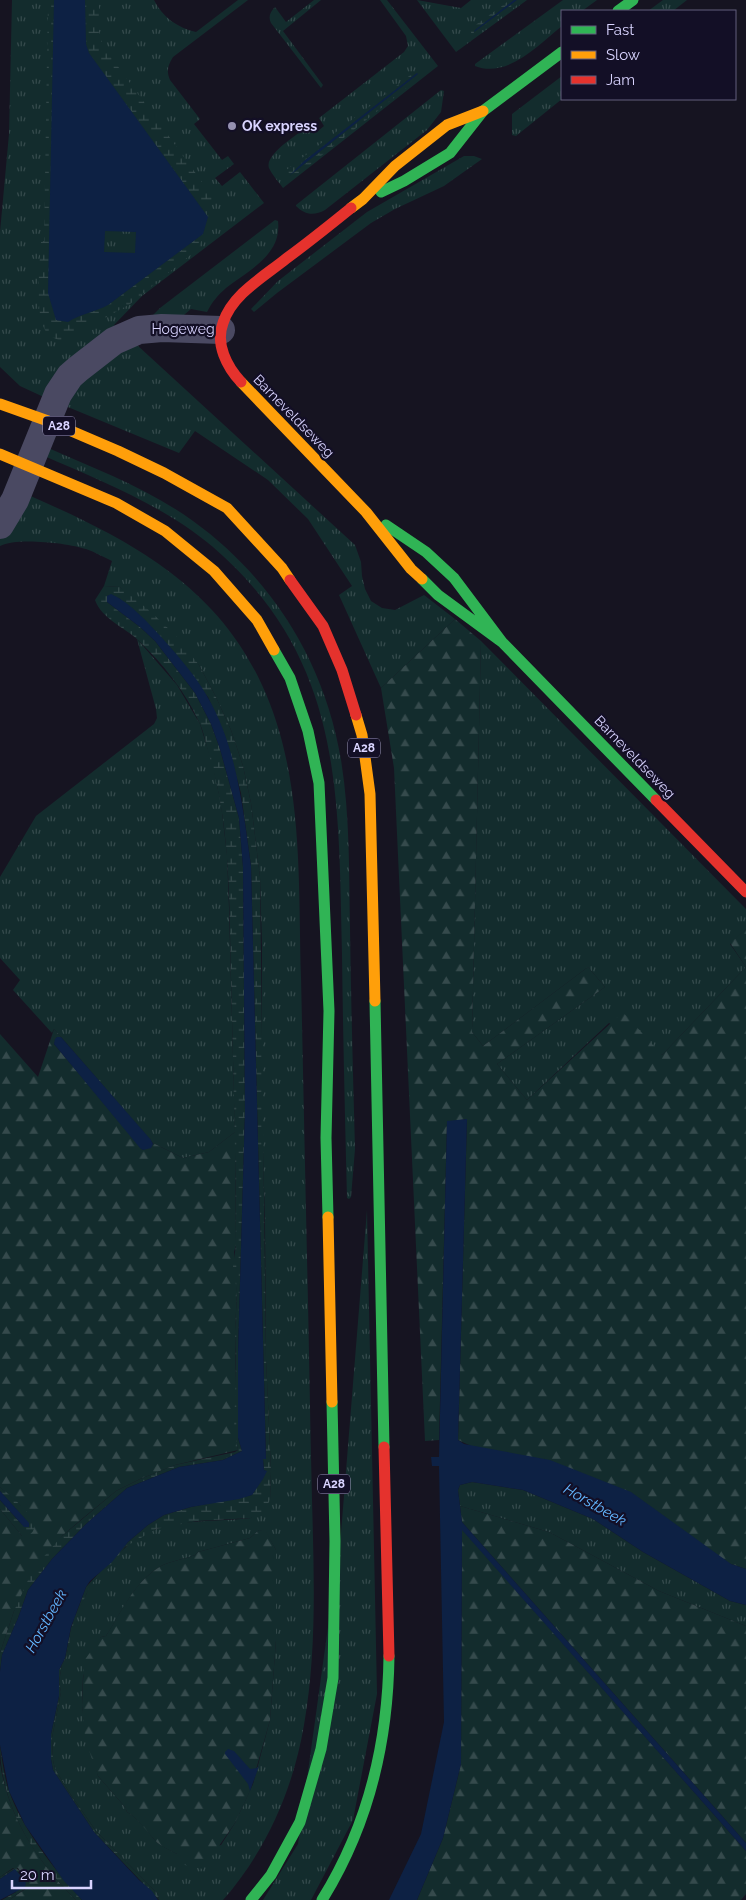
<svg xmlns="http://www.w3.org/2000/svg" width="746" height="1900" font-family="Raleway,sans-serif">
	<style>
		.grass { fill: url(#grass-tufts); fill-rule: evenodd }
		.forest { fill: url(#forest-firs) }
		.wetland { fill: url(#wetland-marsh); fill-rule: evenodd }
		.water { fill: #0d2144; fill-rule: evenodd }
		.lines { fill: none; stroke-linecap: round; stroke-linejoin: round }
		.street { stroke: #4a4962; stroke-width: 28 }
		.fast { stroke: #30b455; stroke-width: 11 }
		.slow { stroke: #ff9f0a; stroke-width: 11 }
		.jam { stroke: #e5322d; stroke-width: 11 }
		.poi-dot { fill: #9591b1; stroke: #130f26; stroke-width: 2 }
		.labels { text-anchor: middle; stroke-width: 4.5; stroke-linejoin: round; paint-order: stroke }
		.shield { fill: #130f26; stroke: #9e99be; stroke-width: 1 }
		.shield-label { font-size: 12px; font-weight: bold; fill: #d9d4ff }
		.poi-label { font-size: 14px; font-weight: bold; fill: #d9d4ff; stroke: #130f26; text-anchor: start }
		.street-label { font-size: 14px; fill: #d9d4ff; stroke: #130f26 }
		.water-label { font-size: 15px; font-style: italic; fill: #62b6ff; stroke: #130f26 }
	</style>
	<defs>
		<pattern id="grass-tufts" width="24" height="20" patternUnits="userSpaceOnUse" patternTransform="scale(1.25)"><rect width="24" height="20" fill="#132c2d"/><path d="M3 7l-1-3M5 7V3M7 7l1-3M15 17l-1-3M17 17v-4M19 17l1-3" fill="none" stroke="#354a4c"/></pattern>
		<pattern id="forest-firs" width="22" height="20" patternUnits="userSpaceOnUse" patternTransform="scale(1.25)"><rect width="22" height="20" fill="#132c2d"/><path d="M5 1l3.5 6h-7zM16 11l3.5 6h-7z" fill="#354a4c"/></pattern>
		<pattern id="wetland-marsh" width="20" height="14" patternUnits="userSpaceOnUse" patternTransform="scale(1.25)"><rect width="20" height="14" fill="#132c2d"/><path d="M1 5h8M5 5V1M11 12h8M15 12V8" fill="none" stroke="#354a4c"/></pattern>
	</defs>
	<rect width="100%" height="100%" fill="#161421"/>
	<path class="grass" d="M 12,0 L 154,0 C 162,17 178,28 196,32 L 238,0 L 248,0 L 173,57 C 168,65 166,71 170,80 L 200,119 L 194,124 L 222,160 L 228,156 L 234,164 L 215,178 L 222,186 L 240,172 L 264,203 L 142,296 L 114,325 L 117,330 L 48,399 L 20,386 L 0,367 L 0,232 L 9,134 Z
		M 314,0 L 321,0 L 283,31 L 323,85 L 321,88 L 271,23 C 268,17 270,12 275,7 L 286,22 Z
		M 380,0 L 387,0 L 438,66 L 283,188 C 279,182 272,175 269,168 C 264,154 301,132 312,124 L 318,131 L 324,126 L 319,118 L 404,52 L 408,46 L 406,36 Z
		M 417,0 L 461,8 L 471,0 L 527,0 L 456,52 Z
		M 563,0 L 597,0 L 582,11 L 562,11 L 562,26 C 539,44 508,79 475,66 L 475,64 Z
		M 663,0 L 687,0 L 673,11 L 648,11 Z
		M 562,76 L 562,99 L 516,136 L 512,135 L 512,114 Z
		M 441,90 L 444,91 L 441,112 L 427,130 L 325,210 C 314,216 305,215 296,206 L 296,205 Z
		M 464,156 L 474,156 L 482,159 L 444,186 L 395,209 L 371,223 L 277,293 L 254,312 L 251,309 L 278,281 L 367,212 Z
		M 275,220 L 278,221 C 282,255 249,270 226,288 C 218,295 212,302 207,312 L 191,309 L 178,320 L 149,319 L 160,308 Z
		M 137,345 L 355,545 L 361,562 L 362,576 L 365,589 L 371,601 L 382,608 L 395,610 L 424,595 L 455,619 L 381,688 L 339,595 L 352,586 L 308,519 L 268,480 L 195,431 L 179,453 L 63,405 L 77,380 L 127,346 Z
		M 46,447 C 96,469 149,489 193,521 C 272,578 325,663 341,760 C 350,815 349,873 350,929 C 351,1002 353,1076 355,1149 L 351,1197 L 349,1199 L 347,1198 C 345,1117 343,1036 342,954 C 338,796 345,661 213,547 C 163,505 101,481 42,455 Z
		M 26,494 C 124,537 215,582 262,685 C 304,776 298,879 301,977 C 303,1070 305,1164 307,1258 C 309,1338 310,1419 312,1500 C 314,1575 317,1651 304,1725 C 293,1790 266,1851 223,1900 L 159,1900 L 158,1894 L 96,1831 L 71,1795 L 55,1769 L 53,1760 L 52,1738 L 61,1692 L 59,1682 L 62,1664 L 66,1658 L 74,1618 L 87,1593 C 87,1583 99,1576 105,1570 C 112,1562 119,1553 126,1547 C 158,1516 210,1523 251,1518 L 270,1500 L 271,1471 L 266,1359 L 265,1222 L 262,1113 L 262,945 L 260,877 L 251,803 L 243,766 L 231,730 L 215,695 L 199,665 L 120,587 L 104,586 L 112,561 C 103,557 95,552 86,549 C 68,543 16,537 0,546 L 0,537 ZM 259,1530 L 266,1532 L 276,1550 L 276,1640 L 270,1720 L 253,1784 L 235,1823 L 221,1845 L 177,1854 C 170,1850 158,1845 153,1838 C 147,1830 136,1817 127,1812 L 125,1807 L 98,1776 L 84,1721 L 82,1705 L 83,1676 L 101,1637 L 106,1636 C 122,1612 134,1582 161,1566 C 171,1561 184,1559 195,1555 L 198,1552 L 250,1538 Z
		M 137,639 L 177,685 L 200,724 L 213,766 L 221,804 L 227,855 L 229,908 L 235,1132 L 209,1152 L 183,1158 L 153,1143 L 54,1029 L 52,1033 L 13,990 L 20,980 L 0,958 L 0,877 L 36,816 L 154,724 L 157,718 L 156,709 Z
		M 481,641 L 746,909 L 746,929 L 730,944 L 746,967 L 662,1055 L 609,1023 L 527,1100 L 497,1064 L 605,987 L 588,967 L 483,1046 L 472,1032 Z
		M 367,1210 L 377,1694 L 353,1820 L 311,1900 L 263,1900 L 298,1844 L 341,1533 Z
		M 472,1482 L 523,1490 L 593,1519 L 643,1552 L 730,1601 L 746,1605 L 746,1626 L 659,1591 L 549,1532 L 460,1506 L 458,1490 L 460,1485 Z"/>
	<path class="forest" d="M 455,619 L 481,641 L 472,1032 L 483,1046 L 588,967 L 605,987 L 497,1064 L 527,1100 L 623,1012 L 662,1055 L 746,967 L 746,1569 L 731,1564 L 458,1440 L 467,1119 L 447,1122 L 439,1440 L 425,1441 L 394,768 L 381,688 Z
		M 746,929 L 746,967 L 730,943 Z
		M 54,1029 L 61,1037 L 57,1037 L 54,1044 L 143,1150 L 153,1144 L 151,1140 L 153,1143 L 183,1158 L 209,1152 L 235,1132 L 236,1245 L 234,1252 L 237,1292 L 235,1331 L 237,1443 L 238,1450 L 175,1465 L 140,1479 L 116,1491 L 83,1518 L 62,1536 L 14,1611 L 0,1653 L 0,1509 L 22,1536 L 21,1506 L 0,1487 L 0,1034 L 38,1077 Z
		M 460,1506 L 549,1532 L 659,1591 L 746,1626 L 746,1843 L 462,1522 Z
		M 462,1529 L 746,1851 L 746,1894 L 741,1900 L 417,1900 L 443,1838 L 461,1764 Z
		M 259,1530 L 266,1531 L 276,1550 L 276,1640 L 270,1720 L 250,1791 L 235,1823 L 203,1869 L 187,1866 L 178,1861 L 177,1854 C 169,1850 158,1845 153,1838 C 146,1830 136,1817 127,1812 L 125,1807 L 98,1776 L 85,1739 L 82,1705 L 84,1661 L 101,1637 L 106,1636 C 122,1611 134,1582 161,1566 C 171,1561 184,1559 195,1555 L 198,1552 L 250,1538 Z
		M 0,1763 C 8,1816 38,1863 76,1900 L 9,1900 L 27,1888 L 29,1884 L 18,1868 L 13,1868 L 0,1877 Z"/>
	<path class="wetland" d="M 48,0 L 54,0 L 48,293 L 51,307 L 68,322 L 77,316 L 92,312 L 108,305 L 203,234 L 199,248 L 130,304 L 103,319 L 80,325 L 65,342 C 59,340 52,338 48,334 C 33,319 40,263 41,242 L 44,241 Z
		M 85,0 L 99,0 L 99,32 L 103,46 L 213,197 L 208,217 L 89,53 L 86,44 Z
		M 510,0 L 514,0 L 474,31 L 476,32 L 517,0 L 524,0 L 476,35 L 472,35 L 470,29 Z
		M 417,70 L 421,73 L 419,78 L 292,179 L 288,181 L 284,178 L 283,174 L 285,171 ZM 417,73 L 418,75 L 290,176 L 304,161 Z
		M 104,586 L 120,587 L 150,611 L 175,635 L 199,665 L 215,695 L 231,730 L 243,766 L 251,803 L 260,877 L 266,1359 L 271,1471 L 270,1500 L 265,1509 L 258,1515 L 251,1518 L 197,1521 L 156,1529 L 125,1547 L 111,1566 L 90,1585 L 87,1593 L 75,1618 L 66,1658 L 62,1664 L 59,1682 L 61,1692 L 52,1738 L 53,1760 L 55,1769 L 71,1795 L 96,1831 L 158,1894 L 159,1900 L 94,1832 L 53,1770 L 51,1759 L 51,1734 L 59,1696 L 59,1670 L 65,1658 L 71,1628 L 86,1587 L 128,1542 L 148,1525 L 164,1515 L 191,1507 L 252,1495 L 266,1471 L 264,1470 L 263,1459 L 266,1458 L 251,866 L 241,793 L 226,739 L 208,697 L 120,599 L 112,595 L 107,596 L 107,602 L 140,627 L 155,641 L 195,693 L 211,724 L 220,749 L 239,818 L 243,867 L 245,1110 L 238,1352 L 238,1438 L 242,1451 L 223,1460 L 179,1467 L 127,1488 L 86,1524 L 52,1559 L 28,1590 L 18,1618 L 2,1655 L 0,1672 L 0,1653 L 14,1611 L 29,1578 L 40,1561 L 62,1536 L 116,1491 L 140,1479 L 175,1465 L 235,1452 L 238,1450 L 234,1431 L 236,1369 L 235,1331 L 237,1292 L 233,1266 L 236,1245 C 236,1155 233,1066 231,976 C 229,902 231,826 209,755 C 206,744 204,732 199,722 C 185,691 163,664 138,640 C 124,627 102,619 95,600 Z
		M 0,1487 C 8,1494 41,1519 33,1531 C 33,1532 28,1536 27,1536 L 22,1536 L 0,1509 L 0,1500 L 24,1527 L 30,1525 L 0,1491 Z
		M 0,1745 C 2,1760 4,1777 9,1791 C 21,1827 56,1872 82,1900 L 76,1900 C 34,1859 0,1805 0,1745 Z
		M 16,1867 L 29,1883 L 29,1886 L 9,1900 L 2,1900 L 16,1892 L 15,1869 L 0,1879 L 0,1877 Z"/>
	<path class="water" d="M 54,0 L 85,0 L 86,44 L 89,53 L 208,217 L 203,234 L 108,305 C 95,312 80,314 68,322 L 56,320 L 48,293 ZM 105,231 L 136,232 L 135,253 L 104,252 Z
		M 514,0 L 517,0 L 474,32 L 475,30 Z
		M 417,73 L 418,74 L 289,176 L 304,161 Z
		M 111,594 C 131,603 148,623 163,639 C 179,657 195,675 207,696 C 237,747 243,809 251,866 L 266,1459 L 263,1459 L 264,1470 L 267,1471 L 263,1479 L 252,1495 L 239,1499 L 191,1507 L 164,1515 L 148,1525 L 128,1542 L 112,1562 L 90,1581 L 86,1587 L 71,1627 L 65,1658 L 59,1670 L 59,1696 L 51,1734 L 51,1759 L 53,1770 L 94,1832 L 139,1880 L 152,1891 L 158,1900 L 82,1900 L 64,1881 L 25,1825 L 9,1791 L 0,1745 L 0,1672 L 2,1655 L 18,1618 L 28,1590 L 52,1559 L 86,1524 L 127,1488 L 179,1467 L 223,1460 L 242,1451 L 238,1438 L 238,1352 L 245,1110 L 243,867 L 239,818 L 220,749 L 211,724 L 195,693 L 155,641 L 140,627 L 107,602 L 107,596 Z
		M 57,1037 L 61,1037 L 151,1140 L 153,1144 L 151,1148 L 143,1150 L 140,1148 L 54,1044 L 55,1039 Z
		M 467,1119 L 458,1440 L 464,1444 L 550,1460 L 631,1492 L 731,1564 L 746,1569 L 746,1605 L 730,1601 L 643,1552 L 593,1519 L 523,1490 L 472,1482 L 460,1485 L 458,1490 L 462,1522 L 746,1843 L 746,1851 L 462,1530 L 461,1764 L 443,1838 L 417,1900 L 389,1900 L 421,1834 L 444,1722 L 439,1466 L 432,1466 L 431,1457 L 439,1457 L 447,1121 Z
		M 0,1491 L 29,1523 L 29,1527 L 24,1527 L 0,1500 Z
		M 228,1749 L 234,1751 L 250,1769 L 257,1768 L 259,1766 L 250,1791 L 248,1784 L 225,1754 L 225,1752 Z
		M 15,1869 L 26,1883 L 25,1887 L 0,1900 L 0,1879 Z"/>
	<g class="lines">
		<path class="street" d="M 0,525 L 15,500 L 58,394 L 70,376 L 78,369 L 114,341 L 139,330 L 162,328 L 221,330"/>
		<path class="fast" d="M 618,11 L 633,0
			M 381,192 L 404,181 L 450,153 L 483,111 L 562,52
			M 386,525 L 426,552 L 454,578 L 502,642 L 656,800
			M 422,579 L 438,595 L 502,642
			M 274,650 L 290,678 L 308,731 L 319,783 L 329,1011 L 326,1138 L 328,1217
			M 375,1001 L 384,1447
			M 251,1900 L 271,1875 L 300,1822 L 321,1749 L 333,1678 L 335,1541 L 332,1402
			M 322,1900 C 368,1826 388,1743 389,1656"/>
		<path class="slow" d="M 351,208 L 363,199 L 395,166 L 447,125 L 483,111
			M 241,382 L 366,512 L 411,569 L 422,579
			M 0,404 L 48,421 L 118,451 L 164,473 L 227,508 L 282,568 L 290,580
			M 0,454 L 116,503 L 165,531 L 214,571 L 257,620 L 274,650
			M 356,715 L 362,735 L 370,794 L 375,1001
			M 328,1217 L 332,1402"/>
		<path class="jam" d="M 241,382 C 227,367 215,344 223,323 C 232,294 265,276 287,258 C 309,242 330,225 351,208
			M 290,580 L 323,626 L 342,670 L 356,715
			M 656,800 L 746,892
			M 384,1447 L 389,1656"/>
	</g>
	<circle class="poi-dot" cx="232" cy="126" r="5"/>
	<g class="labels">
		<g class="shield">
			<rect x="43" y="416.5" width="32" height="19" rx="4"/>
			<rect x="348" y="738.5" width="32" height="19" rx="4"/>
			<rect x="318" y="1474.5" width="32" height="19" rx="4"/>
		</g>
		<g class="shield-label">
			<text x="59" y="430">A28</text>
			<text x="364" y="752">A28</text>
			<text x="334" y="1488">A28</text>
		</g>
		<g class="poi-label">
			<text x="242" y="131">OK express</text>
		</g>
		<g class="street-label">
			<text x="183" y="334">Hogeweg</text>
			<text transform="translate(294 416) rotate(46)" y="5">Barneveldseweg</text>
			<text transform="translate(635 757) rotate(46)" y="5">Barneveldseweg</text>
		</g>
		<g class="water-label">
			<text transform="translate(595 1505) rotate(30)" y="5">Horstbeek</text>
			<text transform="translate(46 1621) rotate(-61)" y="5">Horstbeek</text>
		</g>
	</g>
	<rect x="561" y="10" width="175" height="90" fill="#130f26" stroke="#625e7d"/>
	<rect x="571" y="26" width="25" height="8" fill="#30b455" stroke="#625e7d"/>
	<text x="606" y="35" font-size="15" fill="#d9d4ff">Fast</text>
	<rect x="571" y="51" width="25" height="8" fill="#ff9f0a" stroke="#625e7d"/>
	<text x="606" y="60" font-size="15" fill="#d9d4ff">Slow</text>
	<rect x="571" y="76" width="25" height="8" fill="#e5322d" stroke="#625e7d"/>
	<text x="606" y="85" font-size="15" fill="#d9d4ff">Jam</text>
	<path d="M12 1880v8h79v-8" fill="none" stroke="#d9d4ff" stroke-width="2.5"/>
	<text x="20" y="1880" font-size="15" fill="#d9d4ff" stroke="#130f26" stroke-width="4" paint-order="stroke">20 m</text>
</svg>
